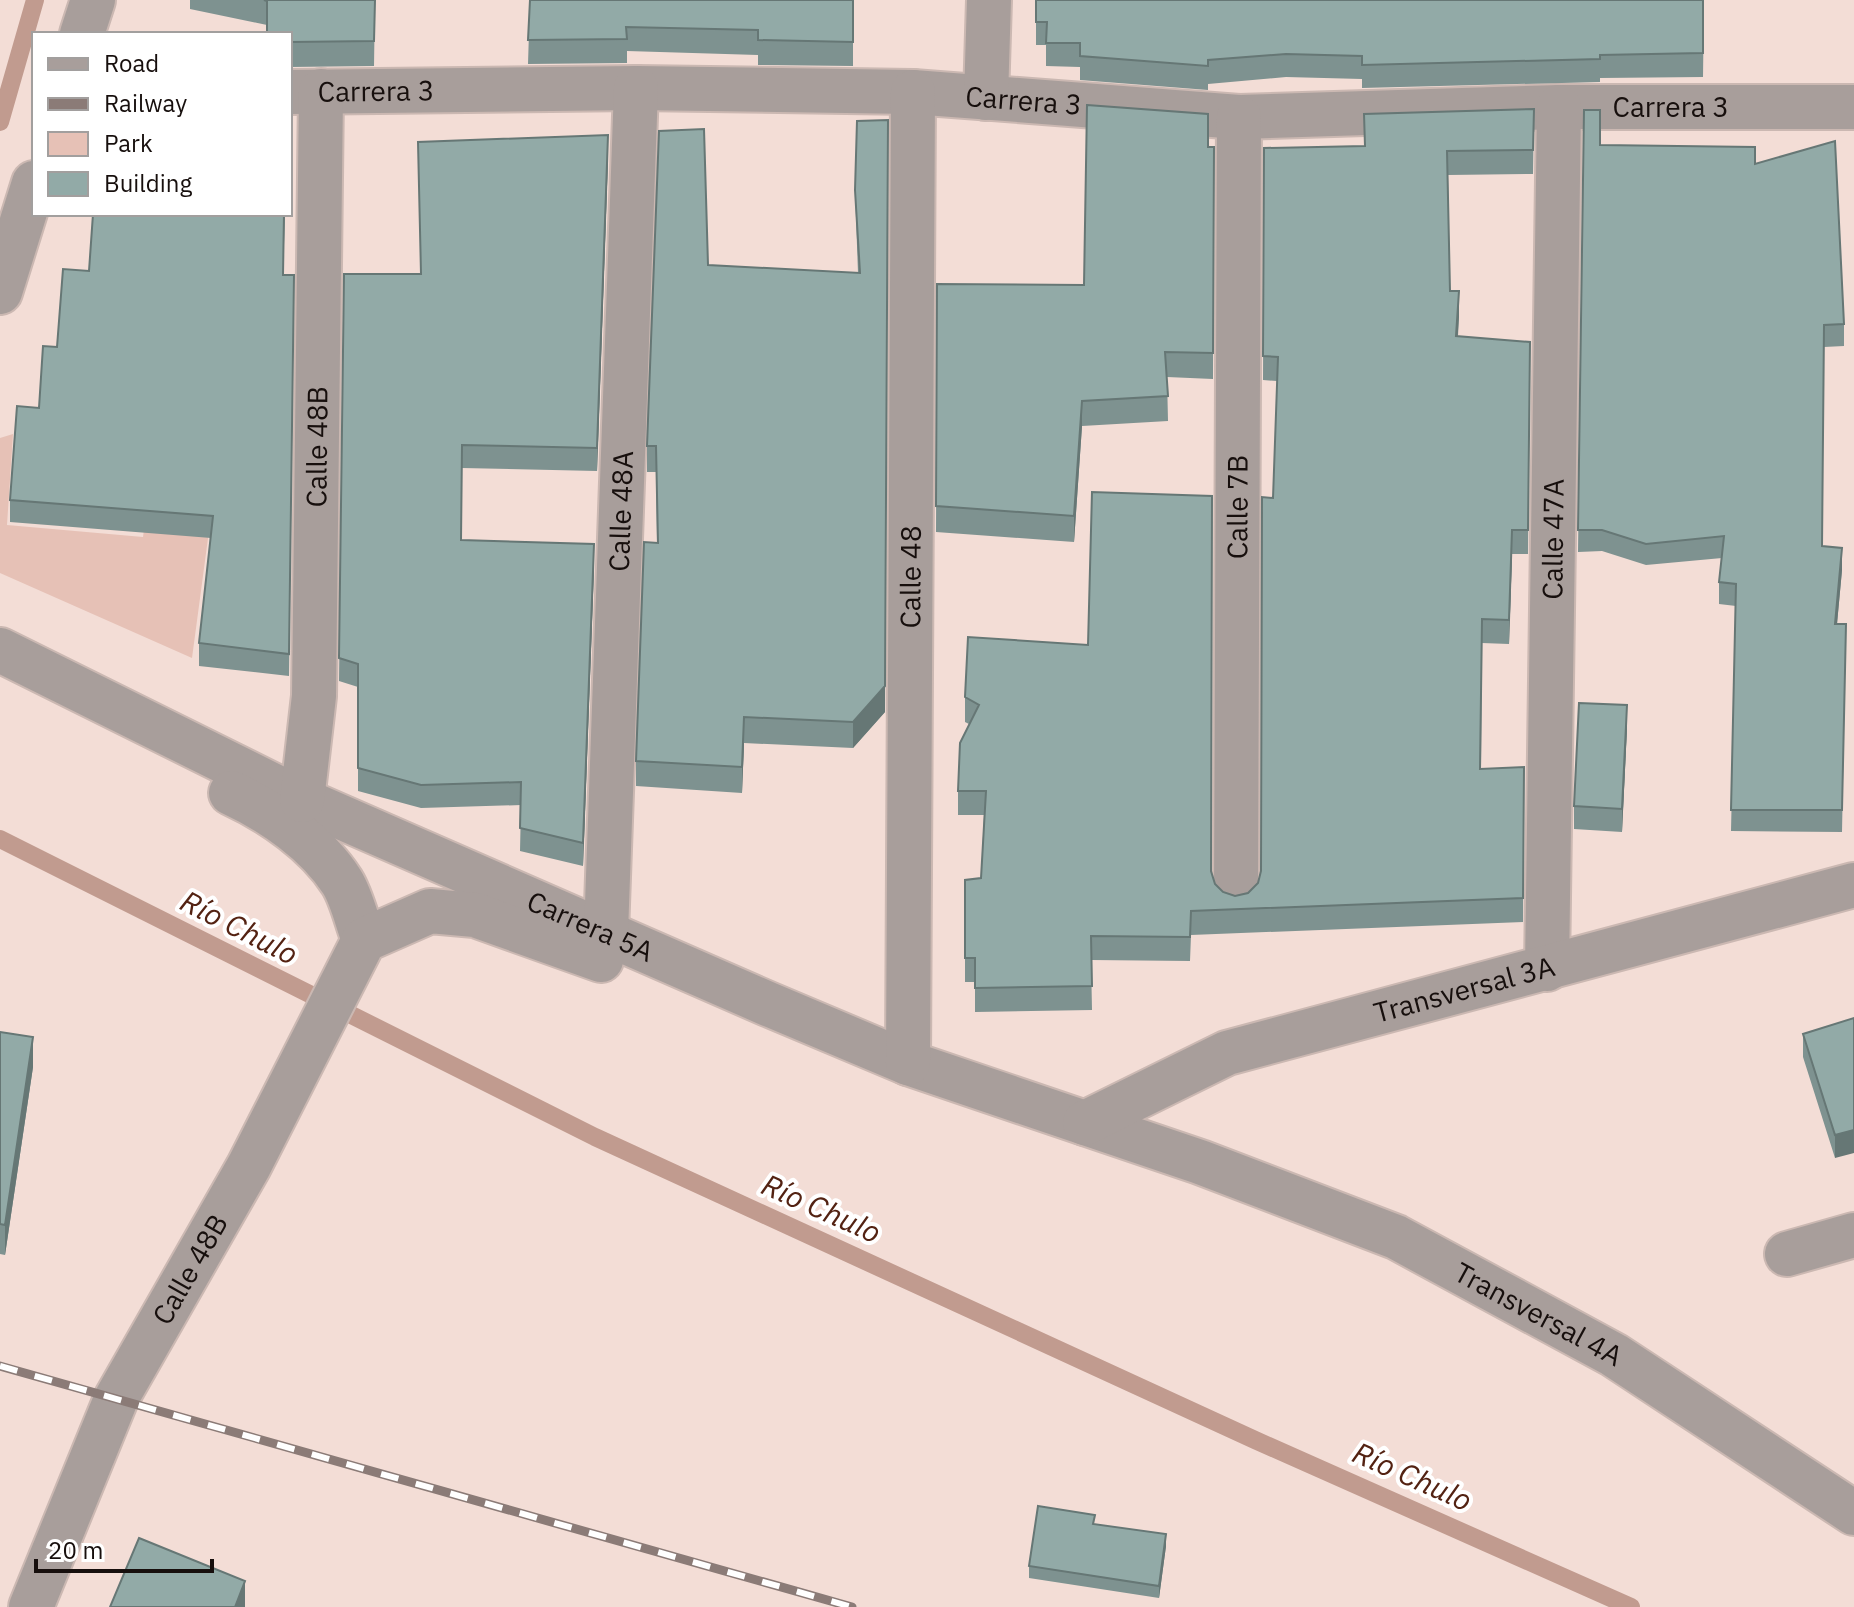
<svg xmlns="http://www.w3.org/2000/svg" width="1854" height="1607" font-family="'IBM Plex Sans',sans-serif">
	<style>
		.green { fill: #e6c1b6 }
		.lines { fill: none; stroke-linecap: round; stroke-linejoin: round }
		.stream { stroke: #c19b8f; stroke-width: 18 }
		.minor-casing { stroke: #cbb8b2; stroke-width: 48 }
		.minor { stroke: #a89e9b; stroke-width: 44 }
		.rail-casing { stroke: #8b7b77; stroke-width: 9 }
		.rail { stroke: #fff; stroke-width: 6; stroke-dasharray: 18; stroke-linecap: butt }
		.wall { fill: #7e9290 }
		.shaded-wall { fill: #667775 }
		.building { fill: #92aaa7; stroke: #667775; stroke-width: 2 }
		.labels { text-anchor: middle; stroke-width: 8; stroke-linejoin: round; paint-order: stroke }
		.street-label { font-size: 28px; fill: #170f0d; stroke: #fff }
		.water-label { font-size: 30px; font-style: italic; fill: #532212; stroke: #fff }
	</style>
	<rect width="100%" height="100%" fill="#f3ddd6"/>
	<path class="green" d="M 13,434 L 7,525 L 143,537 L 149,493 L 213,501 L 192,658 L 0,573 L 0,438 Z"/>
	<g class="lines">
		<path class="stream" d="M 0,122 L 35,0
			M 0,839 L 595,1137 L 1255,1440 L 1631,1607"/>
		<g class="minor-casing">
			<g id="minor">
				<path d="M 82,34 L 93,0"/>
				<path id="s1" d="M 290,92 L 636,88 L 913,92 L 1239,117 L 1559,107 L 1854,107"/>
				<path d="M 986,98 L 989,0"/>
				<path d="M 0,292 L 34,183"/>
				<path id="s2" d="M 0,650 L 302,800 L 768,1004 L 908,1063 L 1200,1162 L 1396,1237 L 1614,1355 L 1854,1513"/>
				<path d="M 231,793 C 272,812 317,843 342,882 C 352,898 357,922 364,940"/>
				<path id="s3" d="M 302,800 L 314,696 L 321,91"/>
				<path id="s4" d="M 1236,895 L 1239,117"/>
				<path id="s5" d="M 606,933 L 636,88"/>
				<path id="s6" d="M 1547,969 L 1559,107"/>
				<path id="s7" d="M 908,1063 L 913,92"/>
				<path id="s8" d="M 1085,1123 L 1227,1053 L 1854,885"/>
				<path d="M 1787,1254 L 1854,1235"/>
				<path id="s9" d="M 31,1607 L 116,1399 L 249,1166 L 364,940 L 430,911 L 475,915 L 601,960"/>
			</g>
		</g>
		<use href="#minor" class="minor"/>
		<g class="rail-casing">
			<path id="rail" d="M 0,1366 L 852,1607"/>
		</g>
		<use href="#rail" class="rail"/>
	</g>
	<path class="wall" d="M 190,0 L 375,0 L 374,66 L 290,67 L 290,34 L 267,25 L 190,9 Z
		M 530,0 L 853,0 L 853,66 L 758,65 L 758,55 L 627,51 L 627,63 L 528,64 Z
		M 1036,0 L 1704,0 L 1703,77 L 1600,78 L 1600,82 L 1362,88 L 1362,79 L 1286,77 L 1208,84 L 1208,90 L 1080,80 L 1080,67 L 1046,66 L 1046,45 L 1036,45 Z
		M 1534,109 L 1533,174 L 1448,175 L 1450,291 L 1459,316 L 1458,336 L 1530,342 L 1528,554 L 1512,554 L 1509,644 L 1482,643 L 1481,769 L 1524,767 L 1523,922 L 1191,935 L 1190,961 L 1091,960 L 1092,1010 L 975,1012 L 975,982 L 965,982 L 965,880 L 981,878 L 984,815 L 958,815 L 958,791 L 969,724 L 965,722 L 965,697 L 968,637 L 1211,871 L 1215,884 L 1223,892 L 1235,896 L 1248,893 L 1258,883 L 1261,871 L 1277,381 L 1263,380 L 1264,148 L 1364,146 L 1364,114 Z
		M 1584,110 L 1600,145 L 1755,164 L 1844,324 L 1844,346 L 1824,347 L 1822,546 L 1842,570 L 1837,624 L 1846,624 L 1842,832 L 1731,831 L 1736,606 L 1719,604 L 1719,582 L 1722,558 L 1646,565 L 1602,551 L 1578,552 Z
		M 1208,147 L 1214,147 L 1213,379 L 1167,377 L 1168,421 L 1082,426 L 1074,542 L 936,532 L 937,284 L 1084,285 Z
		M 608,158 L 597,471 L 462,468 L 462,540 L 594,567 L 583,866 L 520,851 L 521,805 L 421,808 L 358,791 L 358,687 L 339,681 L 344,274 L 420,274 Z
		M 855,190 L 885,712 L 853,748 L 744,743 L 742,793 L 636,786 L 636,761 L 657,543 L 656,472 L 647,472 L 647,446 L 708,265 L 858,273 Z
		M 93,214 L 285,214 L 283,275 L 294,275 L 289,676 L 199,666 L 199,643 L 211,538 L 10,522 L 10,500 L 57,347 L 89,271 Z
		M 1627,728 L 1622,832 L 1574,829 L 1574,806 Z
		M 1854,1018 L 1835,1158 L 1803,1057 L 1803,1034 Z
		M 0,1032 L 33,1067 L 5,1255 L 0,1254 Z
		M 1095,1525 L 1166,1546 L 1159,1598 L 1029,1578 L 1029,1566 Z"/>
	<path class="shaded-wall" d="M 888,120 L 885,712 L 853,748 L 853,722 Z
		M 608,135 L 608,158 L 597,471 L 597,448 Z
		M 1459,291 L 1459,316 L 1456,360 L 1456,336 Z
		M 1082,401 L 1082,426 L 1074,542 L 1074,516 Z
		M 1512,530 L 1512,554 L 1509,644 L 1509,620 Z
		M 594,544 L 594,567 L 583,866 L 583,843 Z
		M 1842,548 L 1842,570 L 1835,645 L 1835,624 Z
		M 1627,705 L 1627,728 L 1622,832 L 1622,809 Z
		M 744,717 L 744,743 L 742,793 L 742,767 Z
		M 33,1037 L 33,1067 L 5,1255 L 5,1225 Z
		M 1854,1130 L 1854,1153 L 1835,1158 L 1835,1135 Z
		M 1166,1534 L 1166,1546 L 1159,1598 L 1159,1586 Z
		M 245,1581 L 245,1607 L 235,1607 Z"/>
	<path class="building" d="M 264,0 L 375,0 L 374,41 L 290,42 L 290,34 L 267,34 L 267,1 Z
		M 530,0 L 853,0 L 853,42 L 758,40 L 758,30 L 626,27 L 627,39 L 528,40 Z
		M 1036,0 L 1703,0 L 1703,53 L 1600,55 L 1600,59 L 1362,65 L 1362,56 L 1286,54 L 1208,60 L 1208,66 L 1080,56 L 1080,43 L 1046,43 L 1047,22 L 1036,22 Z
		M 1087,105 L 1208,114 L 1208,147 L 1214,147 L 1213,353 L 1165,352 L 1168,396 L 1082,401 L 1074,516 L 936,506 L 937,284 L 1084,285 Z
		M 1534,109 L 1533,150 L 1447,151 L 1450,291 L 1459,291 L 1456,336 L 1530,342 L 1528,530 L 1512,530 L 1509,620 L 1482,619 L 1480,769 L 1524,767 L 1523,898 L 1191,911 L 1190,937 L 1091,936 L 1092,986 L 975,988 L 975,958 L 965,958 L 965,880 L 981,878 L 986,791 L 958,791 L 960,743 L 979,705 L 965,697 L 968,637 L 1088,645 L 1092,492 L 1212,496 L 1211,871 L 1215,884 L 1223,892 L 1235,896 L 1248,893 L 1258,883 L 1261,871 L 1262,497 L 1273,498 L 1278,357 L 1263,356 L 1264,148 L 1365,146 L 1364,114 Z
		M 1584,110 L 1600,110 L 1600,145 L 1755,147 L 1755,164 L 1835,141 L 1844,324 L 1824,325 L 1822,546 L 1842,548 L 1835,624 L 1846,624 L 1842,810 L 1731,810 L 1736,584 L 1719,582 L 1724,536 L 1646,544 L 1602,530 L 1578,530 Z
		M 888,120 L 885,686 L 853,722 L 744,717 L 742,767 L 636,761 L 644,542 L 658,543 L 656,446 L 647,446 L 659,131 L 704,129 L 708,265 L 860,273 L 855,190 L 857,121 Z
		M 608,135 L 597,448 L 462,445 L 461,540 L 594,544 L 583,843 L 520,828 L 521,782 L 421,785 L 358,768 L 358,664 L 339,658 L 344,274 L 421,274 L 418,142 Z
		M 93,214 L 284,214 L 283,275 L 294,275 L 289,654 L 199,643 L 213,516 L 10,500 L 17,406 L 39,408 L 43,346 L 57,347 L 63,269 L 89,271 Z
		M 1579,703 L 1627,705 L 1622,809 L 1574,806 Z
		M 1854,1018 L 1854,1130 L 1835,1135 L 1803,1034 Z
		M 0,1032 L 33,1037 L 5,1225 L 0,1224 Z
		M 1038,1506 L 1095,1515 L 1093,1524 L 1166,1534 L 1159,1586 L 1029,1566 Z
		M 139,1538 L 245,1581 L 235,1607 L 110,1607 Z"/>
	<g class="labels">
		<g class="street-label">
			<text dy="10" stroke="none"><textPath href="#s1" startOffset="86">Carrera 3</textPath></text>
			<text dy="10" stroke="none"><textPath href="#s1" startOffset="734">Carrera 3</textPath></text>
			<text dy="10" stroke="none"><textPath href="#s1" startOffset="1382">Carrera 3</textPath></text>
			<text dy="10" stroke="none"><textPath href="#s3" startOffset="354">Calle 48B</textPath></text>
			<text dy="10" stroke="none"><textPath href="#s4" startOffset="388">Calle 7B</textPath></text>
			<text dy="10" stroke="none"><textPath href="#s5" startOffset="422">Calle 48A</textPath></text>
			<text dy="10" stroke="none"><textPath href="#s6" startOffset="430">Calle 47A</textPath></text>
			<text dy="10" stroke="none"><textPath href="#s7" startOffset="486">Calle 48</textPath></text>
			<text dy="10" stroke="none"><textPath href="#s2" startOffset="652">Carrera 5A</textPath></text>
			<text dy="10" stroke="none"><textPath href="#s8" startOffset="404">Transversal 3A</textPath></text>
			<text dy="10" stroke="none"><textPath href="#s9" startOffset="374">Calle 48B</textPath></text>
			<text dy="10" stroke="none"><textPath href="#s2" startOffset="1678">Transversal 4A</textPath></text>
		</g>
		<g class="water-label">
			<text transform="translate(239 928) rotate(27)" y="10">Río Chulo</text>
			<text transform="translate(821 1209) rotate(24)" y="10">Río Chulo</text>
			<text transform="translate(1412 1477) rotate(24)" y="10">Río Chulo</text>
		</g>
	</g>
	<rect x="32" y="32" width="260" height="184" fill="#ffffff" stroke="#a29f9e" stroke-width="2"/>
	<rect x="48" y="58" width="40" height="12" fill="#a89e9b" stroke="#a29f9e" stroke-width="2"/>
	<text x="104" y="72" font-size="24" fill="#170f0d">Road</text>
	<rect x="48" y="98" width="40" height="12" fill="#8b7b77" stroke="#a29f9e" stroke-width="2"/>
	<text x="104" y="112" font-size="24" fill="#170f0d">Railway</text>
	<rect x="48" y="132" width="40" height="24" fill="#e6c1b6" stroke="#a29f9e" stroke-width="2"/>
	<text x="104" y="152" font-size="24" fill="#170f0d">Park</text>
	<rect x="48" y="172" width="40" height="24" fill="#92aaa7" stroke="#a29f9e" stroke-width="2"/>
	<text x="104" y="192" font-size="24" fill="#170f0d">Building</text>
	<path d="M36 1559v12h176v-12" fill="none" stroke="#170f0d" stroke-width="4"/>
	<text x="48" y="1559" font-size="24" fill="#170f0d" stroke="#ffffff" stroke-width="6" paint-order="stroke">20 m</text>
</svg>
